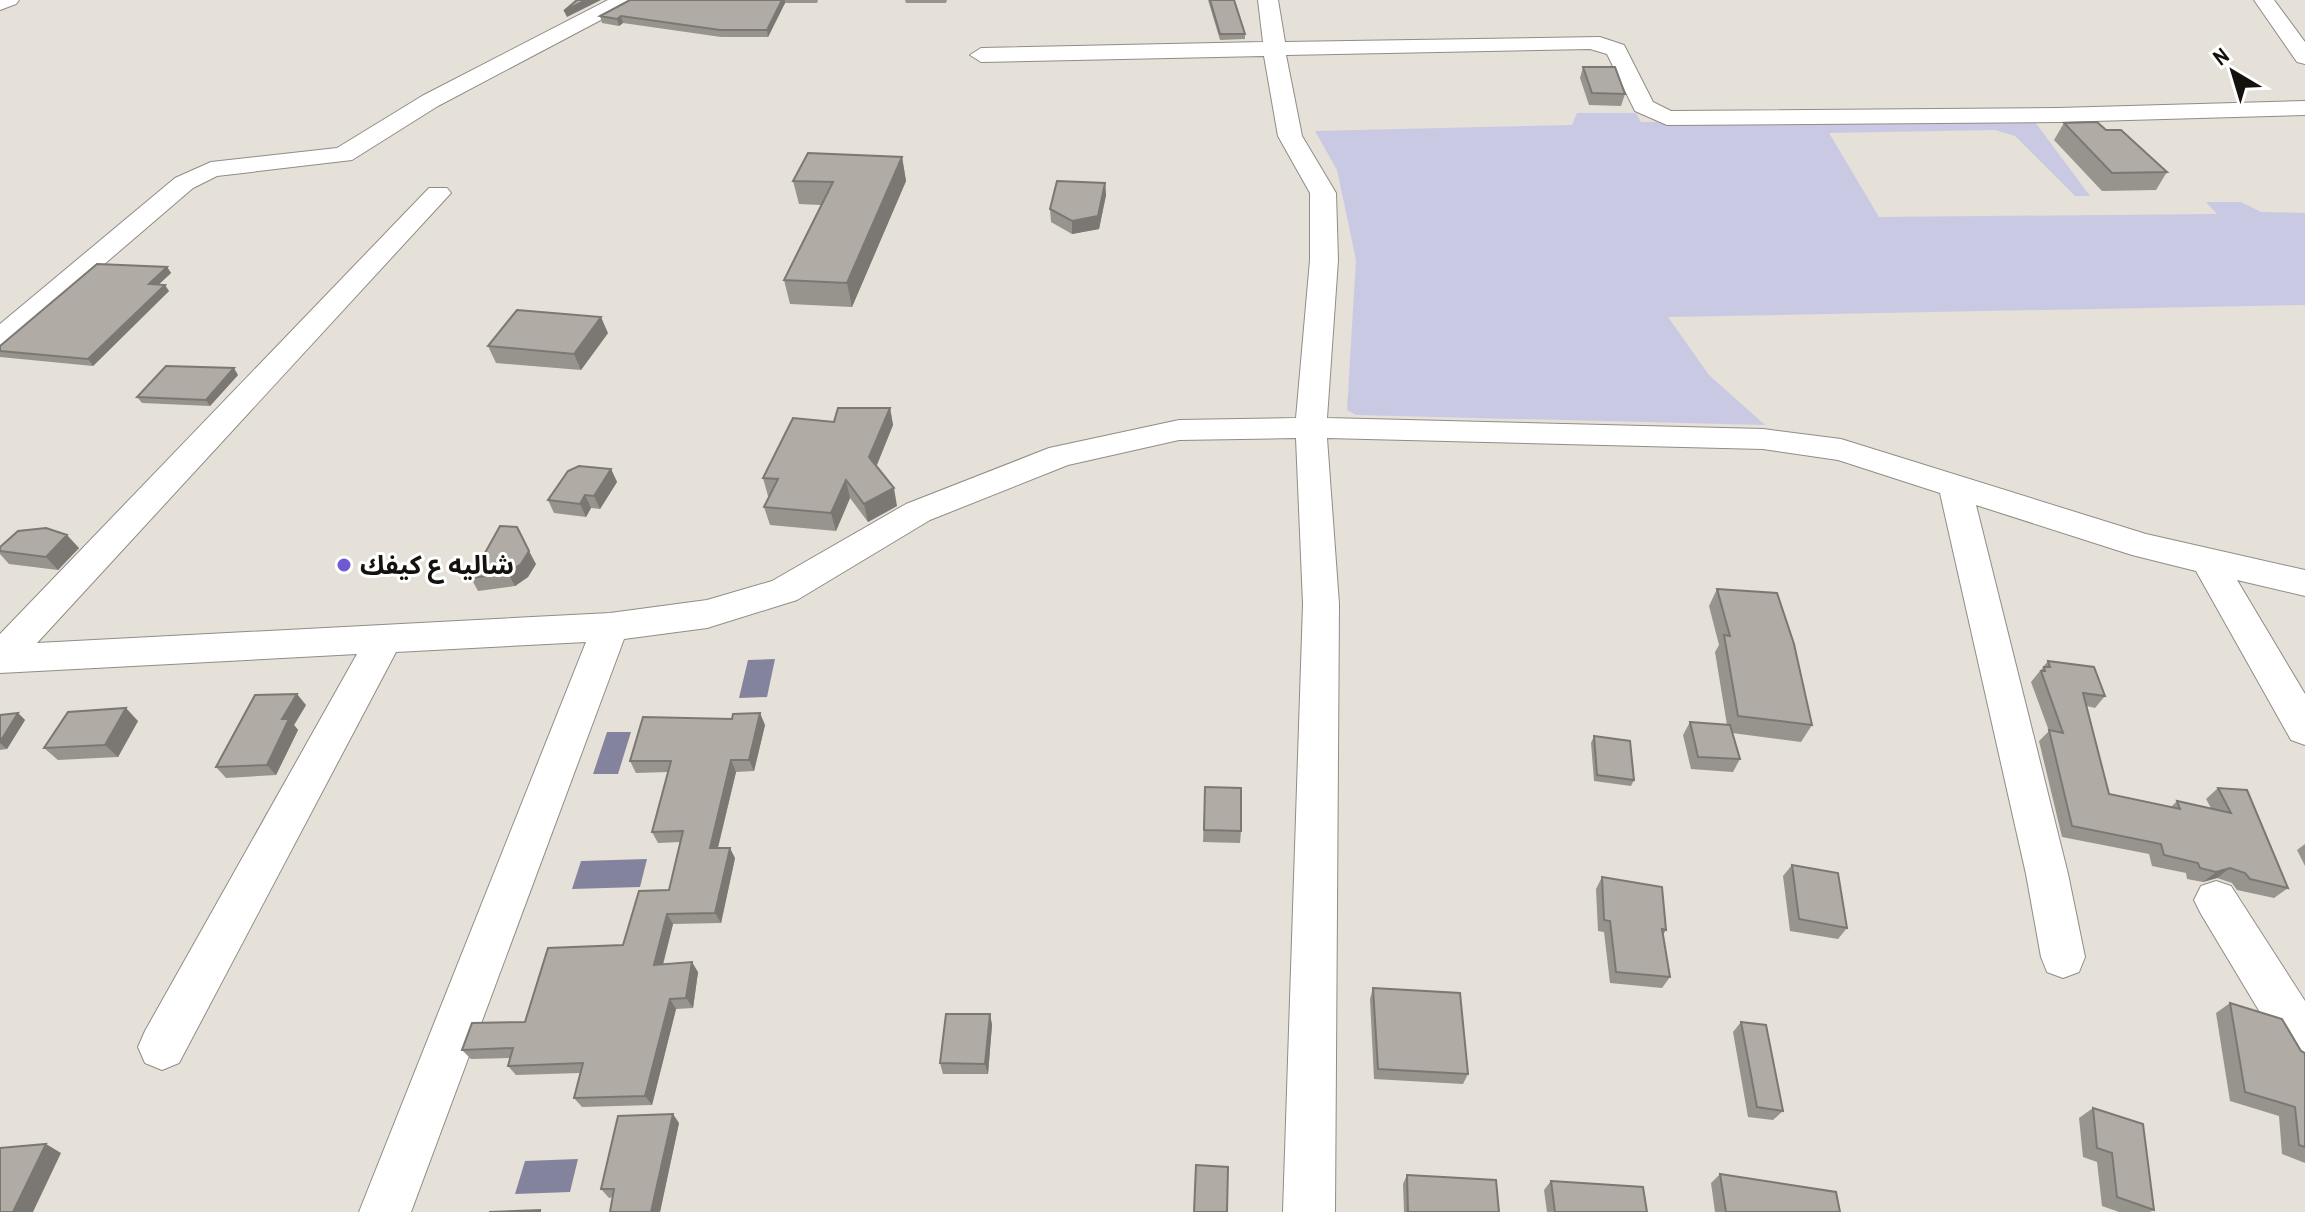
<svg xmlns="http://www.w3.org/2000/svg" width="2305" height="1212" font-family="'Archivo Narrow','Noto Sans Arabic',sans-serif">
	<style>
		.green { fill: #cac9e3 }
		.water { fill: #84839e }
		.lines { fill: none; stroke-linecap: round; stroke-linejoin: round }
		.minor-casing { stroke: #918c85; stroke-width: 2 }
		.minor { fill: #fff; fill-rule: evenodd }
		.wall { fill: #97938d }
		.shaded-wall { fill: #7b7873 }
		.building { fill: #b0aba4; stroke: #7b7873; stroke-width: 2 }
		.poi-dot { fill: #705ad4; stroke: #fff; stroke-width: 3 }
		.labels { text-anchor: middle; stroke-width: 6; stroke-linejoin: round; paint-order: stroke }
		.poi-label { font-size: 26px; font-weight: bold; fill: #14120f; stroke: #fff; text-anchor: start }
	</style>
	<rect width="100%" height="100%" fill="#e5e0d8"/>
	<path class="green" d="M 1577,113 L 1636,113 L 1641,122 L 2032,118 L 2090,196 L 2075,196 L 2015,136 L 1995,130 L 1829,133 L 1879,217 L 2217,214 L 2206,202 L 2241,202 L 2261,212 L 2305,213 L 2305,305 L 1668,317 L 1709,375 L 1765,425 L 1356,415 L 1347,410 L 1356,260 L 1337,170 L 1315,131 L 1572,125 Z"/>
	<path class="water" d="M 775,659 L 767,697 L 739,698 L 748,660 Z
		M 607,732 L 631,732 L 618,774 L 593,774 Z
		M 647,859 L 640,887 L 572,889 L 581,861 Z
		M 578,1159 L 570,1192 L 515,1194 L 525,1161 Z"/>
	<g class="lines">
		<g class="minor-casing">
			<path id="minor" d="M 0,0 L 19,0 L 16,4 L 0,10 Z
				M 608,0 L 634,0 L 631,4 L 438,106 L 352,160 L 217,176 L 193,188 L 10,345 L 0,348 L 0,324 L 175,178 L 211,162 L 337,148 L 422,96 Z
				M 1258,0 L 1278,0 L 1285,42 L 1600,37 L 1624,45 L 1653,102 L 1671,111 L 2058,108 L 2305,101 L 2305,115 L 2058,122 L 1667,125 L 1635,111 L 1607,54 L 1590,49 L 1286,55 L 1302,136 L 1336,193 L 1338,260 L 1327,418 L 1763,429 L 1841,439 L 2146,534 L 2305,570 L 2305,596 L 2237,580 L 2305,694 L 2305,745 L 2291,740 L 2196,571 L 2132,555 L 1976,505 L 2068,874 L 2085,957 L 2079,972 L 2063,978 L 2047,972 L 2041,957 L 2026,874 L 1940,493 L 1838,460 L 1763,449 L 1327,438 L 1339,604 L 1335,1212 L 1283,1212 L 1303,604 L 1296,438 L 1179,440 L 1068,465 L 930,520 L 797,600 L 707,628 L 624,639 L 411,1212 L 359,1212 L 586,642 L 396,652 L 179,1063 L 162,1070 L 145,1063 L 138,1047 L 145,1031 L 357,654 L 0,673 L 0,634 L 429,188 L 447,188 L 451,193 L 37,643 L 610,613 L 707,600 L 772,581 L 906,504 L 1049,448 L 1179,420 L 1296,418 L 1310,260 L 1310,193 L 1278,136 L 1264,56 L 981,62 L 970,55 L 981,48 L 1263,42 Z
				M 2254,0 L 2274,0 L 2305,42 L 2305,64 L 2297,62 Z
				M 2216,881 L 2231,886 L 2305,1001 L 2305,1066 L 2288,1059 L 2201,914 L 2194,900 L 2201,886 Z"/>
		</g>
		<use href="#minor" class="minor"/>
	</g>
	<path class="wall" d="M 631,0 L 818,0 L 817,3 L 785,3 L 768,37 L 721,37 L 623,23 L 619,26 L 602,23 L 600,16 Z
		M 905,0 L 947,0 L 946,3 L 906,3 Z
		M 1208,0 L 1234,0 L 1245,34 L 1245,39 L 1220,40 Z
		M 1583,67 L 1625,94 L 1621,106 L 1589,105 L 1580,78 Z
		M 2064,123 L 2106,130 L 2167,172 L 2156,190 L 2102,191 L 2054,140 Z
		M 902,157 L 906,181 L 852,307 L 790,304 L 784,280 L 821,205 L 799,204 L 793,181 Z
		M 1105,183 L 1106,195 L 1099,229 L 1072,234 L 1051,222 L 1050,209 Z
		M 167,267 L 171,273 L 159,284 L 169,291 L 93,366 L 0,357 L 0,346 Z
		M 608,333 L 581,370 L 496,363 L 488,346 Z
		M 238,375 L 210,406 L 142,403 L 137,397 Z
		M 890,408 L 893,425 L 876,466 L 897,506 L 868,522 L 850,498 L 836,531 L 770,525 L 764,507 L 770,496 L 768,496 L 763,478 L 834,422 Z
		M 611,469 L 617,482 L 600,509 L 591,508 L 586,517 L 554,513 L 548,500 Z
		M 0,547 L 79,548 L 58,570 L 9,564 L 0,554 Z
		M 536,564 L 528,577 L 515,586 L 478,591 L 471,578 Z
		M 1717,589 L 1812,725 L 1801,742 L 1732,733 L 1740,759 L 1733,772 L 1691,769 L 1683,735 L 1690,722 L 1727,725 L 1715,652 L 1719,645 L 1709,606 Z
		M 2048,661 L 2105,696 L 2095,708 L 2087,706 L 2109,794 L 2171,807 L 2177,801 L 2211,808 L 2206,799 L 2218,788 L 2288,888 L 2274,898 L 2237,890 L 2232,883 L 2217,878 L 2203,882 L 2187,879 L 2186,873 L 2152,866 L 2149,854 L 2062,837 L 2039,741 L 2049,731 L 2031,682 Z
		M 306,705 L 294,725 L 298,730 L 276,775 L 226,778 L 216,767 Z
		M 18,713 L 25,720 L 7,749 L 0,750 L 0,715 Z
		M 138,721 L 118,757 L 58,760 L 44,748 Z
		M 765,725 L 754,771 L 736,772 L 718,848 L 735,858 L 721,923 L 673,924 L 663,965 L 698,972 L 693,1008 L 676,1009 L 652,1105 L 582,1107 L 574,1098 L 580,1073 L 516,1075 L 508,1066 L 510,1058 L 471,1059 L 462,1050 L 525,1022 L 623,945 L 669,890 L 681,842 L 658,843 L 652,832 L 668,772 L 636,773 L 630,761 Z
		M 1594,736 L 1634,780 L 1631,786 L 1594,781 L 1591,743 Z
		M 1205,787 L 1241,831 L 1240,843 L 1203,842 Z
		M 2305,844 L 2305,866 L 2297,850 Z
		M 1792,865 L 1847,928 L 1838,939 L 1790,931 L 1783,876 Z
		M 1602,877 L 1666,930 L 1663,935 L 1670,977 L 1662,988 L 1610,983 L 1604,932 L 1598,931 L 1596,889 Z
		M 1373,988 L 1468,1074 L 1463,1084 L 1374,1079 L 1370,999 Z
		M 2230,1003 L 2305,1053 L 2305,1163 L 2282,1154 L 2279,1116 L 2230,1101 L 2216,1013 Z
		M 990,1014 L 992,1025 L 988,1074 L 943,1074 L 940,1063 Z
		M 1741,1022 L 1783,1111 L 1773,1120 L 1748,1117 L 1733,1032 Z
		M 2093,1108 L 2154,1210 L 2150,1212 L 2119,1212 L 2102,1206 L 2097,1162 L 2083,1157 L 2079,1118 Z
		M 679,1123 L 660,1212 L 610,1212 L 613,1197 L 609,1198 L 601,1189 Z
		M 1720,1174 L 1840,1212 L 1715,1212 L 1711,1183 Z
		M 1407,1175 L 1499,1212 L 1404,1212 L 1403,1184 Z
		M 1551,1181 L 1647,1212 L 1547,1212 L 1544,1190 Z"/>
	<path class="shaded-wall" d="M 586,0 L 601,0 L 567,17 L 564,11 Z
		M 782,0 L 785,0 L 785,3 L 768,37 L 767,30 Z
		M 621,16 L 623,23 L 619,26 L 617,19 Z
		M 902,157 L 906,181 L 852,307 L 847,283 Z
		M 1105,183 L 1106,195 L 1099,229 L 1072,234 L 1072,221 Z
		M 167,267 L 171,273 L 153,290 L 149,284 Z
		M 165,285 L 169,291 L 93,366 L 88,359 Z
		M 601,317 L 608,333 L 581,370 L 574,354 Z
		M 234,368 L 238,375 L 210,406 L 206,400 Z
		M 890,408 L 893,425 L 873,475 L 869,457 Z
		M 611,469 L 617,482 L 600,509 L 594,496 Z
		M 846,480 L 850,498 L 836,531 L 831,513 Z
		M 894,488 L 897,506 L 868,522 L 864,504 Z
		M 585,495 L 591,508 L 586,517 L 580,504 Z
		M 67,535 L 79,548 L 58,570 L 46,557 Z
		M 529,551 L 536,564 L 528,577 L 515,586 L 508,573 Z
		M 297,694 L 306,705 L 294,725 L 298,730 L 276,775 L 267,765 L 282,719 Z
		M 126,708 L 138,721 L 118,757 L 105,745 Z
		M 18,713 L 25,720 L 7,749 L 0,743 L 0,742 Z
		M 760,713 L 765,725 L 754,771 L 749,760 Z
		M 731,760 L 736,772 L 715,859 L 710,848 Z
		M 730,848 L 735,858 L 721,923 L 715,913 Z
		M 2230,868 L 2217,878 L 2203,882 L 2216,872 Z
		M 667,914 L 673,924 L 660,975 L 654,965 Z
		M 692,962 L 698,972 L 693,1008 L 686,998 Z
		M 670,999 L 676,1009 L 652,1105 L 645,1096 Z
		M 990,1014 L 992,1025 L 988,1074 L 985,1064 Z
		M 673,1114 L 679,1123 L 660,1212 L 651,1212 Z
		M 46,1144 L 61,1153 L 33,1212 L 13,1212 Z"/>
	<path class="building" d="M 577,0 L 586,0 L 564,11 Z
		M 630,0 L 782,0 L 767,30 L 720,30 L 621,16 L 617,19 L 600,16 Z
		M 1210,0 L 1234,0 L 1245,34 L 1220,34 Z
		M 1583,67 L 1615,67 L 1625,94 L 1592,93 Z
		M 2097,122 L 2106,130 L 2121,130 L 2167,172 L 2112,173 L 2064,123 Z
		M 808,153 L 902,157 L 847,283 L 784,280 L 833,182 L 793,181 Z
		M 1057,181 L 1105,183 L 1098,216 L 1072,221 L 1050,209 Z
		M 97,264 L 167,267 L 149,284 L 165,285 L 88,359 L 0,351 L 0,346 Z
		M 517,310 L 601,317 L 574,354 L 488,346 Z
		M 166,366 L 234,368 L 206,400 L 137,397 Z
		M 838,408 L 890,408 L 869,457 L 894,488 L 864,504 L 846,480 L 831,513 L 764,507 L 778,479 L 763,478 L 793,418 L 834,422 Z
		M 579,466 L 611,469 L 594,496 L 585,495 L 580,504 L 548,500 L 568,471 Z
		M 500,526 L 517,527 L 529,551 L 521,564 L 508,573 L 471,578 Z
		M 46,528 L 67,535 L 46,557 L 0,551 L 0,547 L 18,531 Z
		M 1717,589 L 1777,593 L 1794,644 L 1812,725 L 1738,716 L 1724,635 L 1730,636 Z
		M 2048,661 L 2094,667 L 2105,696 L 2083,693 L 2109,794 L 2180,809 L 2177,801 L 2231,813 L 2218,788 L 2247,790 L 2288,888 L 2250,879 L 2245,873 L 2230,868 L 2216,872 L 2200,868 L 2198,863 L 2164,855 L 2161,844 L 2072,826 L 2049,730 L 2063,733 L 2041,671 L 2045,671 L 2044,667 L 2050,667 Z
		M 297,694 L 282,719 L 289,719 L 267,765 L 216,767 L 255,695 Z
		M 126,708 L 105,745 L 44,748 L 68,712 Z
		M 18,713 L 0,742 L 0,715 Z
		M 760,713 L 749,760 L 731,760 L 710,848 L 730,848 L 715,913 L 667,914 L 654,965 L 692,962 L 686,998 L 670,999 L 645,1096 L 574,1098 L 583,1063 L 508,1066 L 513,1048 L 462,1050 L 472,1023 L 525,1022 L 548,948 L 623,945 L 639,891 L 669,890 L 683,831 L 652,832 L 671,761 L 630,761 L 643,717 L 732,719 L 733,714 Z
		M 1690,722 L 1730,725 L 1740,759 L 1698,757 Z
		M 1594,736 L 1630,741 L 1634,780 L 1597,775 Z
		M 1205,787 L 1241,788 L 1241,831 L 1204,830 Z
		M 1792,865 L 1838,873 L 1847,928 L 1799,919 Z
		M 1602,877 L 1662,887 L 1666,930 L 1662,929 L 1670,977 L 1616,972 L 1610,921 L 1604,920 Z
		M 1373,988 L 1460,993 L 1468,1074 L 1378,1069 Z
		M 2230,1003 L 2282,1019 L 2301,1051 L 2305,1053 L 2305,1147 L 2299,1145 L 2295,1107 L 2245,1092 Z
		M 946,1014 L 990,1014 L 985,1064 L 940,1063 Z
		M 1741,1022 L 1766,1025 L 1783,1111 L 1757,1107 Z
		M 2093,1108 L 2143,1124 L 2154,1210 L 2117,1197 L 2112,1153 L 2097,1148 Z
		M 673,1114 L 651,1212 L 610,1212 L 614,1189 L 601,1189 L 618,1116 Z
		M 46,1144 L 13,1212 L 0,1212 L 0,1148 Z
		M 1196,1165 L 1228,1167 L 1227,1212 L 1194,1212 Z
		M 1720,1174 L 1836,1192 L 1840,1212 L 1726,1212 Z
		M 1407,1175 L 1496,1180 L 1499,1212 L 1408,1212 Z
		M 1551,1181 L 1643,1187 L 1647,1212 L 1555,1212 Z
		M 540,1210 L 540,1212 L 489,1212 Z"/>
	<circle class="poi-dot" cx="344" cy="565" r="8"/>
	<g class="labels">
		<g class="poi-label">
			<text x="360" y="574">شاليه ع كيفك</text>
		</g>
	</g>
	<g transform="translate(2233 72) rotate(322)" stroke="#ffffff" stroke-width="6" paint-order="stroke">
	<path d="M0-6L14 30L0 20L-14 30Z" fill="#14120f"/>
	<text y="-12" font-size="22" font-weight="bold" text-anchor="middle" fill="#14120f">N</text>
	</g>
</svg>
